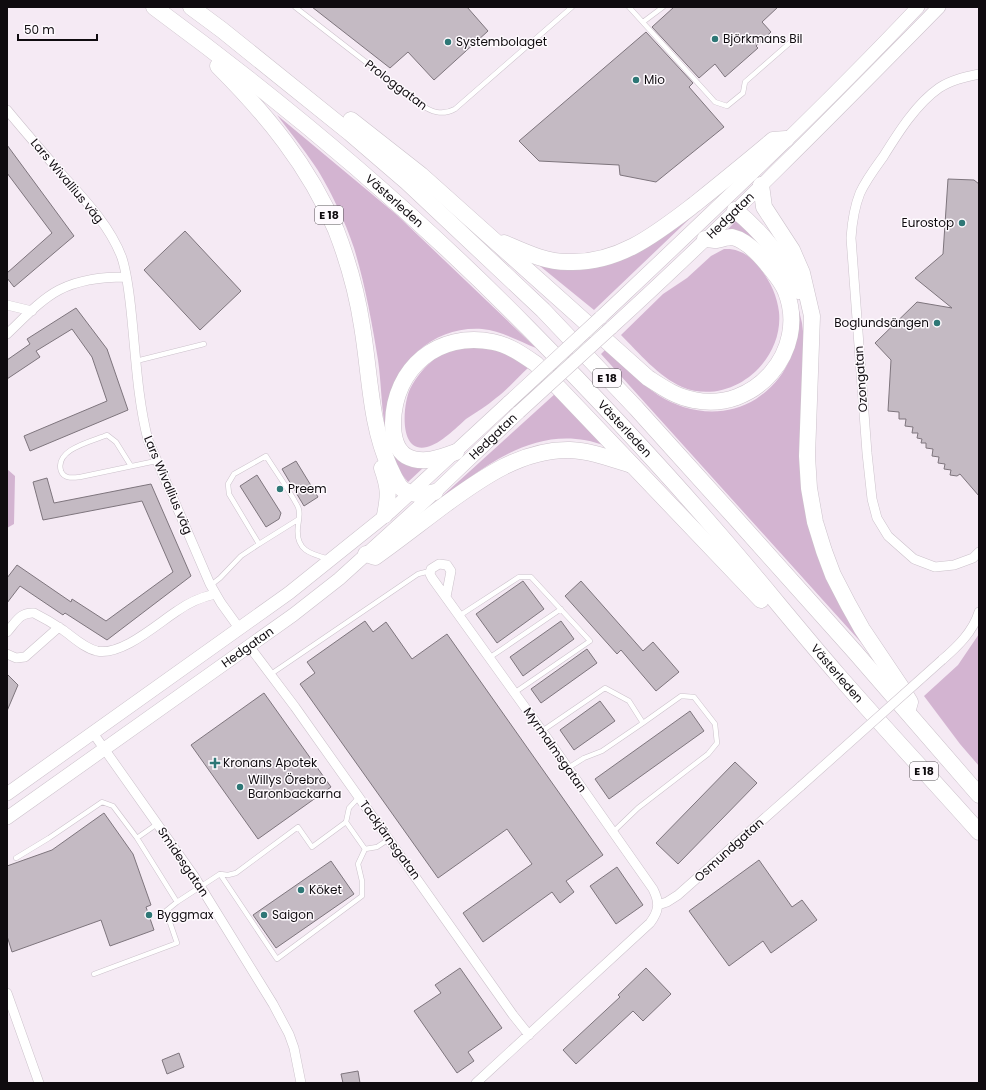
<svg xmlns="http://www.w3.org/2000/svg" width="986" height="1090" font-family="Poppins,sans-serif">
	<style>
		.green { fill: #d3b4d1 }
		.building { fill: #c4bac3; stroke: #7e757d }
		.lines { fill: none; stroke-linecap: round; stroke-linejoin: round }
		.service-casing { stroke: #ccc2cb; stroke-width: 5.5 }
		.minor-casing { stroke: #ccc2cb; stroke-width: 10 }
		.secondary-casing { stroke: #ccc2cb; stroke-width: 14 }
		.motorway-casing { stroke: #ccc2cb; stroke-width: 17 }
		.service { stroke: #fff; stroke-width: 4.5 }
		.minor { stroke: #fff; stroke-width: 9 }
		.secondary { stroke: #fff; stroke-width: 13 }
		.motorway { stroke: #fff; stroke-width: 16 }
		.minor-bridge-casing { stroke: #ccc2cb; stroke-width: 10; stroke-linecap: butt }
		.secondary-bridge-casing { stroke: #ccc2cb; stroke-width: 14; stroke-linecap: butt }
		.minor-bridge { stroke: #fff; stroke-width: 9 }
		.secondary-bridge { stroke: #fff; stroke-width: 13 }
		.poi-dot { fill: #2e7776; stroke: #fefafe; stroke-width: 1.5 }
		.labels { text-anchor: middle; stroke-width: 3; stroke-linejoin: round; paint-order: stroke }
		.shield { fill: #fefafe; stroke: #575357; stroke-width: 1 }
		.shield-label { font-size: 11px; font-weight: bold; fill: #0f0b0f }
		.poi-label { font-size: 12px; fill: #0f0b0f; stroke: #fefafe; text-anchor: start }
		.street-label { font-size: 12px; fill: #0f0b0f; stroke: #fefafe }
	</style>
	<rect width="100%" height="100%" fill="#f5eaf4"/>
	<path class="green" d="M 277,115 L 397,215 L 536,348 C 519,341 501,331 482,329 C 435,326 398,359 388,404 C 386,410 387,418 386,425 L 423,468 L 408,482 C 379,449 384,401 378,360 C 372,323 365,284 354,248 C 346,223 329,187 315,166 C 303,148 289,131 277,115 Z
		M 727,183 L 594,310 L 535,262 L 586,266 Z
		M 738,219 L 751,229 L 794,290 L 802,323 L 805,348 L 803,473 L 867,649 L 601,354 L 607,348 C 623,364 639,382 658,395 C 688,414 725,418 756,399 C 771,389 784,375 790,358 C 792,352 791,345 791,339 C 791,326 792,313 792,300 L 727,230 Z
		M 724,249 C 740,248 750,256 760,268 C 770,281 777,295 779,312 C 784,362 730,407 682,387 C 658,376 639,353 621,335 L 663,294 L 687,278 L 711,256 Z
		M 475,346 L 502,351 L 529,367 C 518,377 508,389 496,398 C 487,406 476,412 466,419 C 456,428 440,444 427,447 C 398,454 403,404 410,389 C 416,377 426,365 437,357 C 448,350 462,349 475,346 Z
		M 556,393 L 606,446 C 535,419 480,470 427,510 Z
		M 7,469 L 15,476 L 14,524 L 7,528 Z
		M 979,634 L 979,766 L 960,744 L 924,696 L 958,665 Z"/>
	<path class="building" d="M 312,7 L 467,7 L 488,31 L 434,80 L 408,52 L 390,68 Z
		M 674,7 L 778,7 L 762,22 L 771,32 L 756,46 L 758,48 L 725,77 L 715,64 L 699,78 L 652,27 Z
		M 646,32 L 693,83 L 689,87 L 724,127 L 656,182 L 620,175 L 619,165 L 539,161 L 519,141 Z
		M 7,145 L 74,236 L 14,287 L 7,278 L 7,273 L 52,233 L 7,173 Z
		M 948,179 L 974,180 L 979,184 L 979,496 L 960,474 L 957,476 L 950,475 L 951,470 L 944,469 L 945,464 L 938,463 L 939,457 L 932,456 L 933,449 L 926,448 L 926,443 L 921,443 L 922,439 L 917,438 L 918,433 L 912,433 L 913,427 L 905,426 L 906,419 L 899,419 L 899,412 L 888,411 L 891,360 L 875,343 L 917,302 L 952,308 L 915,278 L 943,254 Z
		M 185,231 L 241,291 L 200,330 L 144,270 Z
		M 76,308 L 107,349 L 128,410 L 30,451 L 24,436 L 107,401 L 92,357 L 72,329 L 36,351 L 40,357 L 7,379 L 7,360 L 30,344 L 27,339 Z
		M 296,461 L 318,497 L 304,506 L 282,469 Z
		M 257,475 L 281,513 L 279,519 L 266,527 L 240,486 Z
		M 47,478 L 54,503 L 151,484 L 191,576 L 107,640 L 65,613 L 63,615 L 20,586 L 7,603 L 7,578 L 17,565 L 71,602 L 72,599 L 106,621 L 173,572 L 142,501 L 43,520 L 33,482 Z
		M 523,581 L 544,609 L 497,643 L 476,614 Z
		M 581,581 L 643,651 L 653,642 L 679,672 L 656,691 L 621,650 L 617,654 L 565,596 Z
		M 365,621 L 373,632 L 386,622 L 412,659 L 447,634 L 603,855 L 566,881 L 574,892 L 560,903 L 552,892 L 483,942 L 463,913 L 532,864 L 507,829 L 438,878 L 300,684 L 315,673 L 307,662 Z
		M 561,621 L 574,639 L 523,676 L 510,657 Z
		M 587,649 L 597,663 L 541,703 L 531,689 Z
		M 7,674 L 18,685 L 7,711 Z
		M 264,693 L 331,787 L 258,839 L 191,745 Z
		M 600,701 L 615,721 L 574,750 L 560,730 Z
		M 690,711 L 704,731 L 609,799 L 595,779 Z
		M 735,762 L 757,783 L 678,864 L 656,843 Z
		M 104,813 L 133,854 L 151,905 L 146,907 L 154,930 L 110,946 L 101,920 L 12,952 L 7,936 L 7,866 L 52,850 Z
		M 759,860 L 792,907 L 802,900 L 817,920 L 771,953 L 763,941 L 729,966 L 689,911 Z
		M 331,861 L 354,894 L 276,948 L 253,915 Z
		M 617,867 L 643,905 L 616,924 L 590,886 Z
		M 460,968 L 502,1028 L 468,1052 L 474,1061 L 457,1073 L 414,1011 L 441,993 L 435,985 Z
		M 646,968 L 671,994 L 643,1021 L 633,1011 L 576,1064 L 563,1050 L 620,997 L 618,995 Z
		M 179,1053 L 184,1067 L 167,1074 L 162,1060 Z
		M 358,1071 L 360,1083 L 343,1083 L 341,1074 Z"/>
	<g class="lines">
		<g class="service-casing">
			<path id="service" d="M 295,7 L 420,104 C 431,112 442,116 455,109 L 572,7
				M 629,7 L 715,102 L 727,106 L 743,93 L 745,82 L 793,40
				M 643,22 L 663,7
				M 136,361 L 204,344
				M 131,466 L 116,442 L 107,435 C 93,441 54,449 61,471 C 64,479 72,478 80,477 L 156,461
				M 299,519 L 259,544 L 229,494 L 228,484 L 234,474 L 266,456 C 276,472 288,488 297,505 C 301,511 299,519 298,526 C 295,550 310,554 329,559
				M 211,585 L 220,578 L 241,556 L 259,544
				M 459,616 L 519,577 L 531,577 L 590,641 L 514,693
				M 489,658 L 561,609
				M 271,674 L 418,574 L 430,571
				M 542,731 L 605,688 L 629,701 L 643,723 L 602,751 L 584,758 L 568,768
				M 359,797 L 349,808 L 346,822 L 312,847 L 298,827 L 236,873 L 228,875 L 220,874 L 277,959 L 362,896 L 362,881 L 358,864 L 365,849 L 377,847 L 389,839
				M 346,822 L 365,849
				M 613,832 L 638,808 L 708,754 L 717,743 L 715,724 L 694,697 L 681,696 L 643,723
				M 137,838 L 177,902 L 220,874
				M 16,858 L 49,838 L 102,802 L 113,806 L 137,838 L 157,824
				M 94,974 L 177,943 L 166,911 L 177,902"/>
		</g>
		<g class="minor-casing">
			<path id="minor" d="M 979,74 C 965,77 951,80 939,88 C 916,104 898,133 883,157 C 875,168 866,180 860,193 C 854,208 852,223 851,238 L 867,453 L 872,499 L 877,518 L 888,536 L 914,559 L 935,567 L 954,565 L 973,558 L 979,552
				M 7,110 C 26,133 46,156 66,179 C 87,202 111,228 122,258 C 128,277 130,300 132,320 C 136,360 138,401 148,440 L 210,584 L 221,603 L 239,628
				M 7,305 L 32,311
				M 7,334 C 23,319 40,300 59,290 C 80,279 103,277 126,277
				M 446,597 L 451,571 L 447,565 L 439,564 L 431,569 L 430,574 L 432,578 L 542,731 L 653,889 C 660,903 659,911 650,923 L 476,1083
				M 7,632 C 16,622 20,612 34,613 C 44,618 54,624 63,630 C 73,637 84,648 97,651 C 122,656 157,624 177,611 C 188,603 202,597 215,594
				M 249,646 L 295,707 L 513,1015 L 529,1035
				M 7,654 L 16,658 L 25,657 L 59,627
				M 942,660 C 957,647 973,632 979,612
				M 93,733 L 194,876 L 273,1004 L 289,1034 L 294,1048 L 301,1083
				M 658,905 L 667,902 L 678,895 L 801,786
				M 7,993 L 39,1083"/>
		</g>
		<g class="secondary-casing">
			<g id="secondary">
				<path d="M 600,318 C 708,216 816,115 918,7"/>
				<path id="s1" d="M 611,328 C 724,225 832,116 939,7"/>
				<path d="M 7,794 L 289,593 L 390,512 L 509,402"/>
				<path id="s2" d="M 7,818 L 293,615 L 339,579 L 435,492 L 519,412"/>
			</g>
		</g>
		<g class="motorway-casing">
			<g id="motorway">
				<path id="s3" d="M 154,7 C 286,104 413,211 528,328 C 594,395 659,464 720,535 C 760,581 798,629 838,675 C 884,728 932,779 979,832"/>
				<path d="M 191,7 L 222,30 L 350,133 L 407,182 L 543,310 L 636,408 L 737,520 L 855,652 L 979,795"/>
				<path d="M 218,66 C 266,114 309,166 336,230 C 348,261 357,293 362,326 C 370,373 370,425 390,468 C 393,475 396,481 400,487 C 409,496 424,495 435,492"/>
				<path d="M 351,120 L 421,175 L 648,378 C 662,387 676,397 694,400 C 754,413 809,351 786,292 C 782,281 774,273 767,264 C 758,253 746,240 732,237 C 727,237 722,239 717,240 C 713,240 709,239 705,239"/>
				<path d="M 761,185 L 764,207 L 792,250 L 802,273 L 812,316 L 807,456 L 809,488 L 815,522 L 824,551 L 833,575 L 848,604 L 862,629 L 901,687 L 910,702 L 908,709"/>
				<path d="M 735,210 C 761,231 785,260 799,291"/>
				<path d="M 504,243 C 525,252 545,262 568,262 C 619,264 657,233 695,204 C 721,183 747,162 773,140 L 786,139"/>
				<path d="M 456,452 C 440,458 422,465 406,456 C 395,449 393,435 393,423 C 394,368 438,331 493,342 C 509,345 523,355 536,364 L 761,600"/>
				<path d="M 382,468 C 389,488 389,495 385,515"/>
				<path d="M 366,554 L 375,557 C 399,540 423,521 446,504 C 483,477 523,449 570,450 C 592,451 612,459 632,465"/>
			</g>
		</g>
		<use href="#service" class="service"/>
		<use href="#minor" class="minor"/>
		<use href="#secondary" class="secondary"/>
		<use href="#motorway" class="motorway"/>
		<g class="minor-bridge-casing">
			<path id="minor-bridge" d="M 801,786 L 942,660"/>
		</g>
		<g class="secondary-bridge-casing">
			<path id="secondary-bridge" d="M 509,402 L 600,318
				M 519,412 L 611,328"/>
		</g>
		<use href="#minor-bridge" class="minor-bridge"/>
		<use href="#secondary-bridge" class="secondary-bridge"/>
	</g>
	<g class="poi-dot">
		<circle cx="715" cy="39" r="4"/>
		<circle cx="448" cy="42" r="4"/>
		<circle cx="636" cy="80" r="4"/>
		<circle cx="962" cy="223" r="4"/>
		<circle cx="937" cy="323" r="4"/>
		<circle cx="280" cy="489" r="4"/>
		<path d="M213 757h4v4h4v4h-4v4h-4v-4h-4v-4h4z"/>
		<circle cx="240" cy="787" r="4"/>
		<circle cx="301" cy="890" r="4"/>
		<circle cx="149" cy="915" r="4"/>
		<circle cx="264" cy="915" r="4"/>
	</g>
	<g class="labels">
		<g class="shield">
			<rect x="315" y="206" width="28" height="18" rx="3"/>
			<rect x="593" y="369" width="28" height="18" rx="3"/>
			<rect x="910" y="762" width="28" height="18" rx="3"/>
		</g>
		<g class="shield-label">
			<text x="329" y="219">E 18</text>
			<text x="607" y="382">E 18</text>
			<text x="924" y="775">E 18</text>
		</g>
		<g class="poi-label">
			<text x="723" y="43">Björkmans Bil</text>
			<text x="456" y="46">Systembolaget</text>
			<text x="644" y="84">Mio</text>
			<text x="954" y="227" text-anchor="end">Eurostop</text>
			<text x="929" y="327" text-anchor="end">Boglundsängen</text>
			<text x="288" y="493">Preem</text>
			<text x="223" y="767">Kronans Apotek</text>
			<text x="248" y="784">Willys Örebro<tspan x="248" dy="14">Baronbackarna</tspan></text>
			<text x="309" y="894">Köket</text>
			<text x="157" y="919">Byggmax</text>
			<text x="272" y="919">Saigon</text>
		</g>
		<g class="street-label">
			<text transform="translate(396 85) rotate(37)" y="4">Prologgatan</text>
			<text transform="translate(67 181) rotate(50)" y="4">Lars Wivallius väg</text>
			<text dy="4" stroke="none"><textPath href="#s3" startOffset="309">Västerleden</textPath></text>
			<text dy="4" stroke="none"><textPath href="#s1" startOffset="164">Hedgatan</textPath></text>
			<text transform="translate(861 379) rotate(-94)" y="4">Ozongatan</text>
			<text dy="4" stroke="none"><textPath href="#s3" startOffset="633">Västerleden</textPath></text>
			<text dy="4" stroke="none"><textPath href="#s2" startOffset="619">Hedgatan</textPath></text>
			<text transform="translate(168 485) rotate(67)" y="4">Lars Wivallius väg</text>
			<text dy="4" stroke="none"><textPath href="#s2" startOffset="295">Hedgatan</textPath></text>
			<text dy="4" stroke="none"><textPath href="#s3" startOffset="957">Västerleden</textPath></text>
			<text transform="translate(555 750) rotate(55)" y="4">Myrmalmsgatan</text>
			<text transform="translate(390 840) rotate(54)" y="4">Tackjärnsgatan</text>
			<text transform="translate(729 850) rotate(-42)" y="4">Osmundgatan</text>
			<text transform="translate(183 862) rotate(56)" y="4">Smidesgatan</text>
		</g>
	</g>
	<rect width="986" height="1090" fill="none" stroke="#0f0b0f" stroke-width="16"/>
	<path d="M18 34v6h79v-6" fill="none" stroke="#0f0b0f" stroke-width="2"/>
	<text x="24" y="34" font-size="12" fill="#0f0b0f" stroke="#fefafe" stroke-width="3" paint-order="stroke">50 m</text>
</svg>
